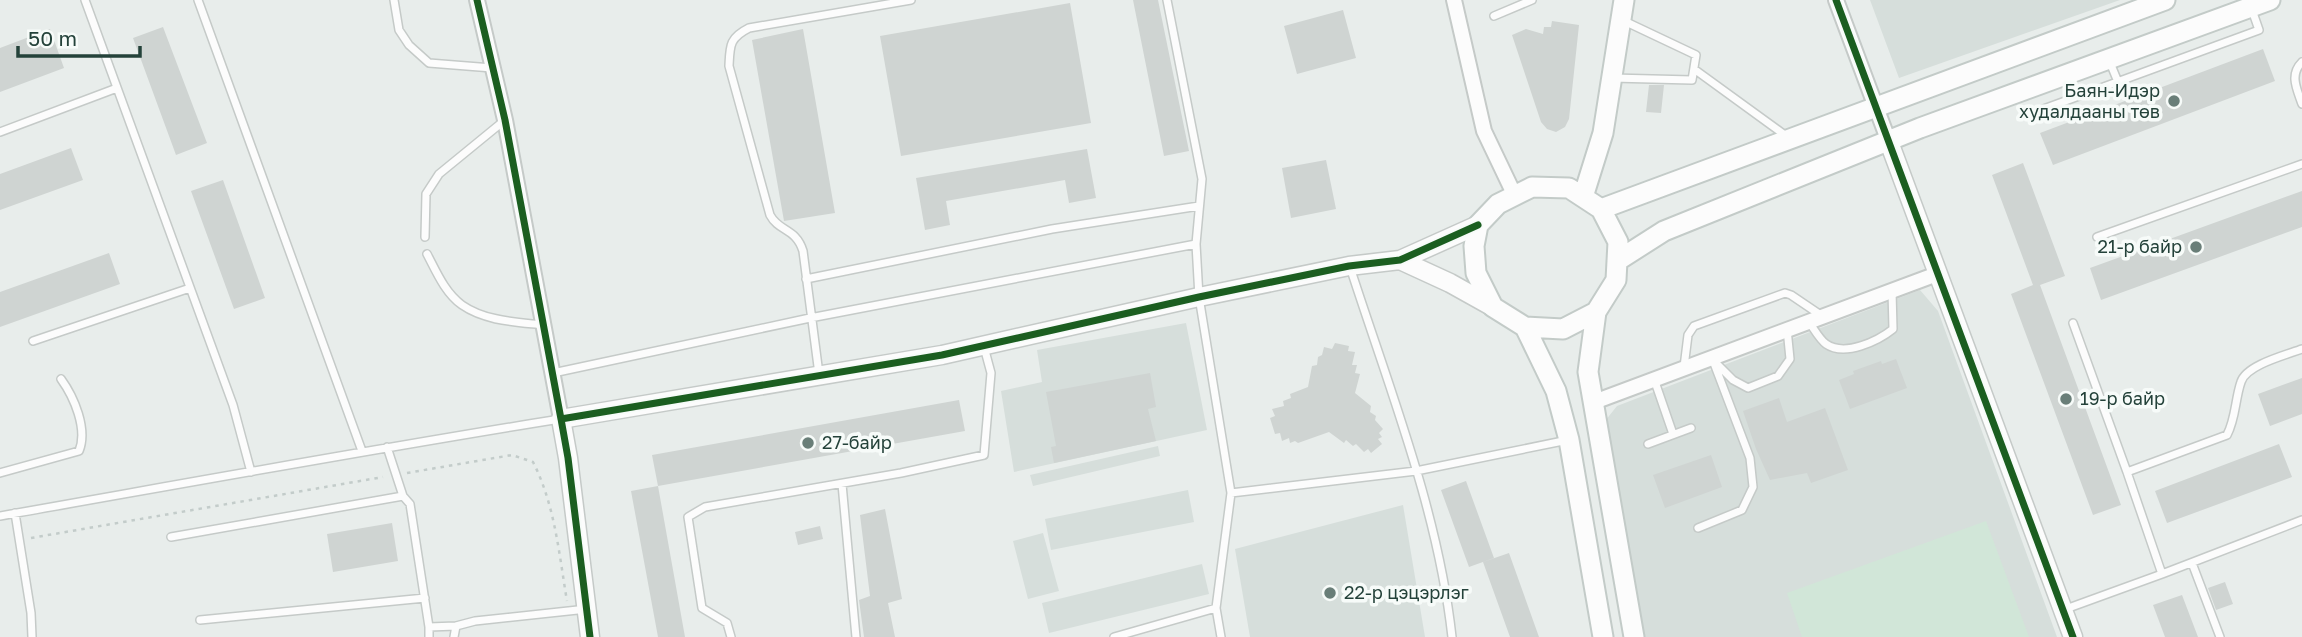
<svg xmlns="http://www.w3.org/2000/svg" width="2302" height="637" font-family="'Golos Text',sans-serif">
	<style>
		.built { fill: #d6dedb }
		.green { fill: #d1e6d8 }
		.building { fill: #cfd4d2 }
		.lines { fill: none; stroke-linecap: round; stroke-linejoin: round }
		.service-casing { stroke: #c5cac8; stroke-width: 10 }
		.minor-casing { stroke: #c5cac8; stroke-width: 18 }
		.tertiary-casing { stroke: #c5cac8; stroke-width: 21 }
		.secondary-casing { stroke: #c3cbc8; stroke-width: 23 }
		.path { stroke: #c3ccca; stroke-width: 2.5; stroke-dasharray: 3.5 5; stroke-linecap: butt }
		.service { stroke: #fcfcfc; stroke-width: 7 }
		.minor { stroke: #fcfcfc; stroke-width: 14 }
		.tertiary { stroke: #fcfcfc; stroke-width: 18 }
		.secondary { stroke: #fcfcfc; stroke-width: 19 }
		.cycleway-casing { stroke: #f7fbf9; stroke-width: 11 }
		.cycleway { stroke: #1b5e20; stroke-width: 7 }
		.poi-dot { fill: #697e78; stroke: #f7fbf9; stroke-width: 2.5 }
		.labels { text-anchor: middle; stroke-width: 7; stroke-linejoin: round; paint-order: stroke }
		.poi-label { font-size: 18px; fill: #24423a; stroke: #f7fbf9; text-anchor: start }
	</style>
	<rect width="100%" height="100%" fill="#e8edeb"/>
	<path class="built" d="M 1870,0 L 2120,0 L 1899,78 Z
		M 1920,290 L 1938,311 L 2057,637 L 1643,637 L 1605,421 L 1617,406 Z
		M 1186,323 L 1207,430 L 1014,472 L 1001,391 L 1042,382 L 1037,350 Z
		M 1158,446 L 1160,456 L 1033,486 L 1030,475 Z
		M 1188,490 L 1194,522 L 1051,550 L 1045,519 Z
		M 1403,505 L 1425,637 L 1250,637 L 1235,549 Z
		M 1043,533 L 1059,591 L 1028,599 L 1013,541 Z
		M 1202,564 L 1209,594 L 1049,633 L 1042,603 Z"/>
	<path class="green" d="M 1986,521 L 2029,637 L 1802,637 L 1787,593 Z"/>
	<path class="building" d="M 1133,0 L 1158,0 L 1189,151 L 1164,156 Z
		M 1070,3 L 1091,123 L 901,156 L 880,36 Z
		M 1343,10 L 1356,58 L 1297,74 L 1284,26 Z
		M 1552,21 L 1579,25 L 1569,119 L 1565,127 L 1556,132 L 1547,129 L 1541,122 L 1512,35 L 1526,29 L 1543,34 L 1544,27 L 1551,27 Z
		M 163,27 L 207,143 L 176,155 L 133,38 Z
		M 50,29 L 64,68 L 0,92 L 0,48 Z
		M 803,29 L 835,213 L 784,221 L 752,40 Z
		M 2263,49 L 2275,81 L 2053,165 L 2040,133 Z
		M 1649,85 L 1664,85 L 1661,113 L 1646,112 Z
		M 71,148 L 83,180 L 0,210 L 0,174 Z
		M 1087,149 L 1096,198 L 1069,203 L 1065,180 L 946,201 L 950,225 L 925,230 L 916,178 Z
		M 1326,160 L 1336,209 L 1291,218 L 1282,168 Z
		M 2023,163 L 2065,276 L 2040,285 L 2121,505 L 2093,515 L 2011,294 L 2033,285 L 1992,175 Z
		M 223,180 L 265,298 L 234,309 L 191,191 Z
		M 2302,191 L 2302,227 L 2101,300 L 2090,268 Z
		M 109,253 L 120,284 L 0,327 L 0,292 Z
		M 1335,343 L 1349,346 L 1348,351 L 1355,352 L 1352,365 L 1357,365 L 1355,373 L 1360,374 L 1355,393 L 1371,406 L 1370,412 L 1376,416 L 1375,420 L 1383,429 L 1379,433 L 1382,437 L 1378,439 L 1382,444 L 1371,453 L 1368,449 L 1364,452 L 1356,444 L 1353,446 L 1346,440 L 1344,443 L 1329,432 L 1298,443 L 1295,441 L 1290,443 L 1289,438 L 1282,441 L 1280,433 L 1275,434 L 1270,418 L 1275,416 L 1272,409 L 1284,406 L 1283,401 L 1291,398 L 1290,394 L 1308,387 L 1312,366 L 1317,365 L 1318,357 L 1322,355 L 1324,347 L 1332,349 Z
		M 1896,359 L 1907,388 L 1850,409 L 1839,380 L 1854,374 L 1853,371 L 1881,361 L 1882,364 Z
		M 1150,373 L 1156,407 L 1148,409 L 1156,441 L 1054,463 L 1051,447 L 1056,446 L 1046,392 Z
		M 2302,378 L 2302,414 L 2270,426 L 2258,394 Z
		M 1779,398 L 1787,422 L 1825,408 L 1848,470 L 1811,483 L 1807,473 L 1770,480 L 1756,449 L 1743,411 Z
		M 959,400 L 965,431 L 658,486 L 652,455 Z
		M 2279,444 L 2292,477 L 2167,523 L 2155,491 Z
		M 1711,455 L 1722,487 L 1665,508 L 1653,475 Z
		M 1466,481 L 1494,558 L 1469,567 L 1441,490 Z
		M 658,486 L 685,637 L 658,637 L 631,491 Z
		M 885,509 L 902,599 L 888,603 L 895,637 L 864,637 L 859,600 L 870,596 L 860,515 Z
		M 392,523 L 398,561 L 333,572 L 327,534 Z
		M 820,526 L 823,539 L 798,545 L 795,532 Z
		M 1509,553 L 1539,637 L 1510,637 L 1483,562 Z
		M 2225,582 L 2233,604 L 2216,610 L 2208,588 Z
		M 2182,595 L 2198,637 L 2165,637 L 2153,605 Z"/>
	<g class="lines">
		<g class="service-casing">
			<path id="service" d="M 85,0 L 233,405 L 251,472
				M 198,0 L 362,451
				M 394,0 L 399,30 L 409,45 L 429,63 L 492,68
				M 1494,16 L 1532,0
				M 2109,60 L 2118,82
				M 2302,62 C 2289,75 2297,89 2302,104
				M 1694,69 L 1789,138
				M 1612,78 L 1692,80 L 1696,55 L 1622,20
				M 2038,111 L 2259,30 L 2251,7
				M 0,132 L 117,88
				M 425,237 L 426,194 L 439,174 L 505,120
				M 2097,237 L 2302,164
				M 427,254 C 436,271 445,293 462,305 C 485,321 516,322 543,325
				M 1350,267 C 1389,388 1438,510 1452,637
				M 806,279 L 1052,229 L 1199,206
				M 1809,322 C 1814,329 1820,340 1826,344 C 1845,357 1878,341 1893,329 L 1892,291
				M 2073,323 L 2127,472
				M 33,341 L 190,288
				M 1714,361 L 1733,380 L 1748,388 L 1778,376 L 1790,359 L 1787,329
				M 1684,367 L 1688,335 L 1694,326 L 1785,293 L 1791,295 L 1822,316
				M 553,373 L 810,318 L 1196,244
				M 819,374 L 803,251 C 796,228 779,232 770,215 L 729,66 C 730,46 729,38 749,28 L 911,0
				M 1654,379 L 1673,434
				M 1648,444 L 1691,428
				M 387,447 L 403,496 L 410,504 L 429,627
				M 0,473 L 79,451 C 88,429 74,397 61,379
				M 842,484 L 856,637
				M 1231,493 L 1416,471 L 1568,440
				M 15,513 L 31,613 L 32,637
				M 0,516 C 187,483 373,449 560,419
				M 1698,528 L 1742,510 L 1753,487 L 1750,458 L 1712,358
				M 171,537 L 403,496
				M 2192,563 L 2220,637
				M 2162,574 L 2302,520
				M 1216,608 L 1221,637
				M 2063,610 L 2162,574 L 2127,472 L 2227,435 C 2236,418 2235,399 2241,382 C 2246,365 2286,355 2302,349
				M 200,620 L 425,598
				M 429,637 L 429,627 L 456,626
				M 454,637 L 456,626 L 475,621 L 587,609
				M 731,637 L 727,623 L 702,608 L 688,517 L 705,507 L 901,473 L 984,455 L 991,373 L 984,347
				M 1114,637 L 1216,608 L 1231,493 L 1199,297 L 1196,244 L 1202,179 L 1167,0"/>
		</g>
		<g class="minor-casing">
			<path id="minor" d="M 477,0 L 505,120 L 561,419
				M 1454,0 L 1484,131 L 1515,196
				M 1836,0 L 1889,142
				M 1594,402 L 1937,274"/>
		</g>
		<g class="tertiary-casing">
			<path id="tertiary" d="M 1889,142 L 2073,637
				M 1400,260 L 1450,283 L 1493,307
				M 590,637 L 568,458 L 561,419 L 942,355 L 1199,297 L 1349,266 L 1400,260 L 1478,225"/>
		</g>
		<g class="secondary-casing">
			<path id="secondary" d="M 1532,187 L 1569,188 L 1601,209 L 1618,242 L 1616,280 L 1596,312 L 1563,329 L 1525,327 L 1493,307 L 1476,273 L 1474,246 L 1478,225 L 1498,204 Z
				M 1583,197 L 1603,133 L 1624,0
				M 1601,209 L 2165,0
				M 1617,261 L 1664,231 L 1920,128 L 2270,0
				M 1596,312 L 1588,372 L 1634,637
				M 1525,327 L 1556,391 L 1569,440 L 1603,637"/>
		</g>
		<path class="path" d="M 407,473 L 512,455 L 533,462 C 555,505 559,554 567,601
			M 31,538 L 383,477"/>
		<use href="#service" class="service"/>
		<use href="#minor" class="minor"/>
		<use href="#tertiary" class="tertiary"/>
		<use href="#secondary" class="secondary"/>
		<g class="cycleway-casing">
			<path id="cycleway" d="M 477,0 L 505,120 L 561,419
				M 1836,0 L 2073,637
				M 590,637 L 568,458 L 561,419 L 942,355 L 1199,297 L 1349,266 L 1400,260 L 1478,225"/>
		</g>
		<use href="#cycleway" class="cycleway"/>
	</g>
	<g class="poi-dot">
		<circle cx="2174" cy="101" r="7"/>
		<circle cx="2196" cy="247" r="7"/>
		<circle cx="2066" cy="399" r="7"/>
		<circle cx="808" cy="443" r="7"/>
		<circle cx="1330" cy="593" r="7"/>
	</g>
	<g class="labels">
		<g class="poi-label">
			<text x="2160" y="97" text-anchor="end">Баян-Идэр<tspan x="2160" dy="21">худалдааны төв</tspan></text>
			<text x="2182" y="253" text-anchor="end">21-р байр</text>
			<text x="2080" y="405">19-р байр</text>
			<text x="822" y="449">27-байр</text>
			<text x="1344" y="599">22-р цэцэрлэг</text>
		</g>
	</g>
	<path d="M18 46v10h122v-10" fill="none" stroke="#24423a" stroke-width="3.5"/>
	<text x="28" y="46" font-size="21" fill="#24423a" stroke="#f7fbf9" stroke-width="5" paint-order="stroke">50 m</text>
</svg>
